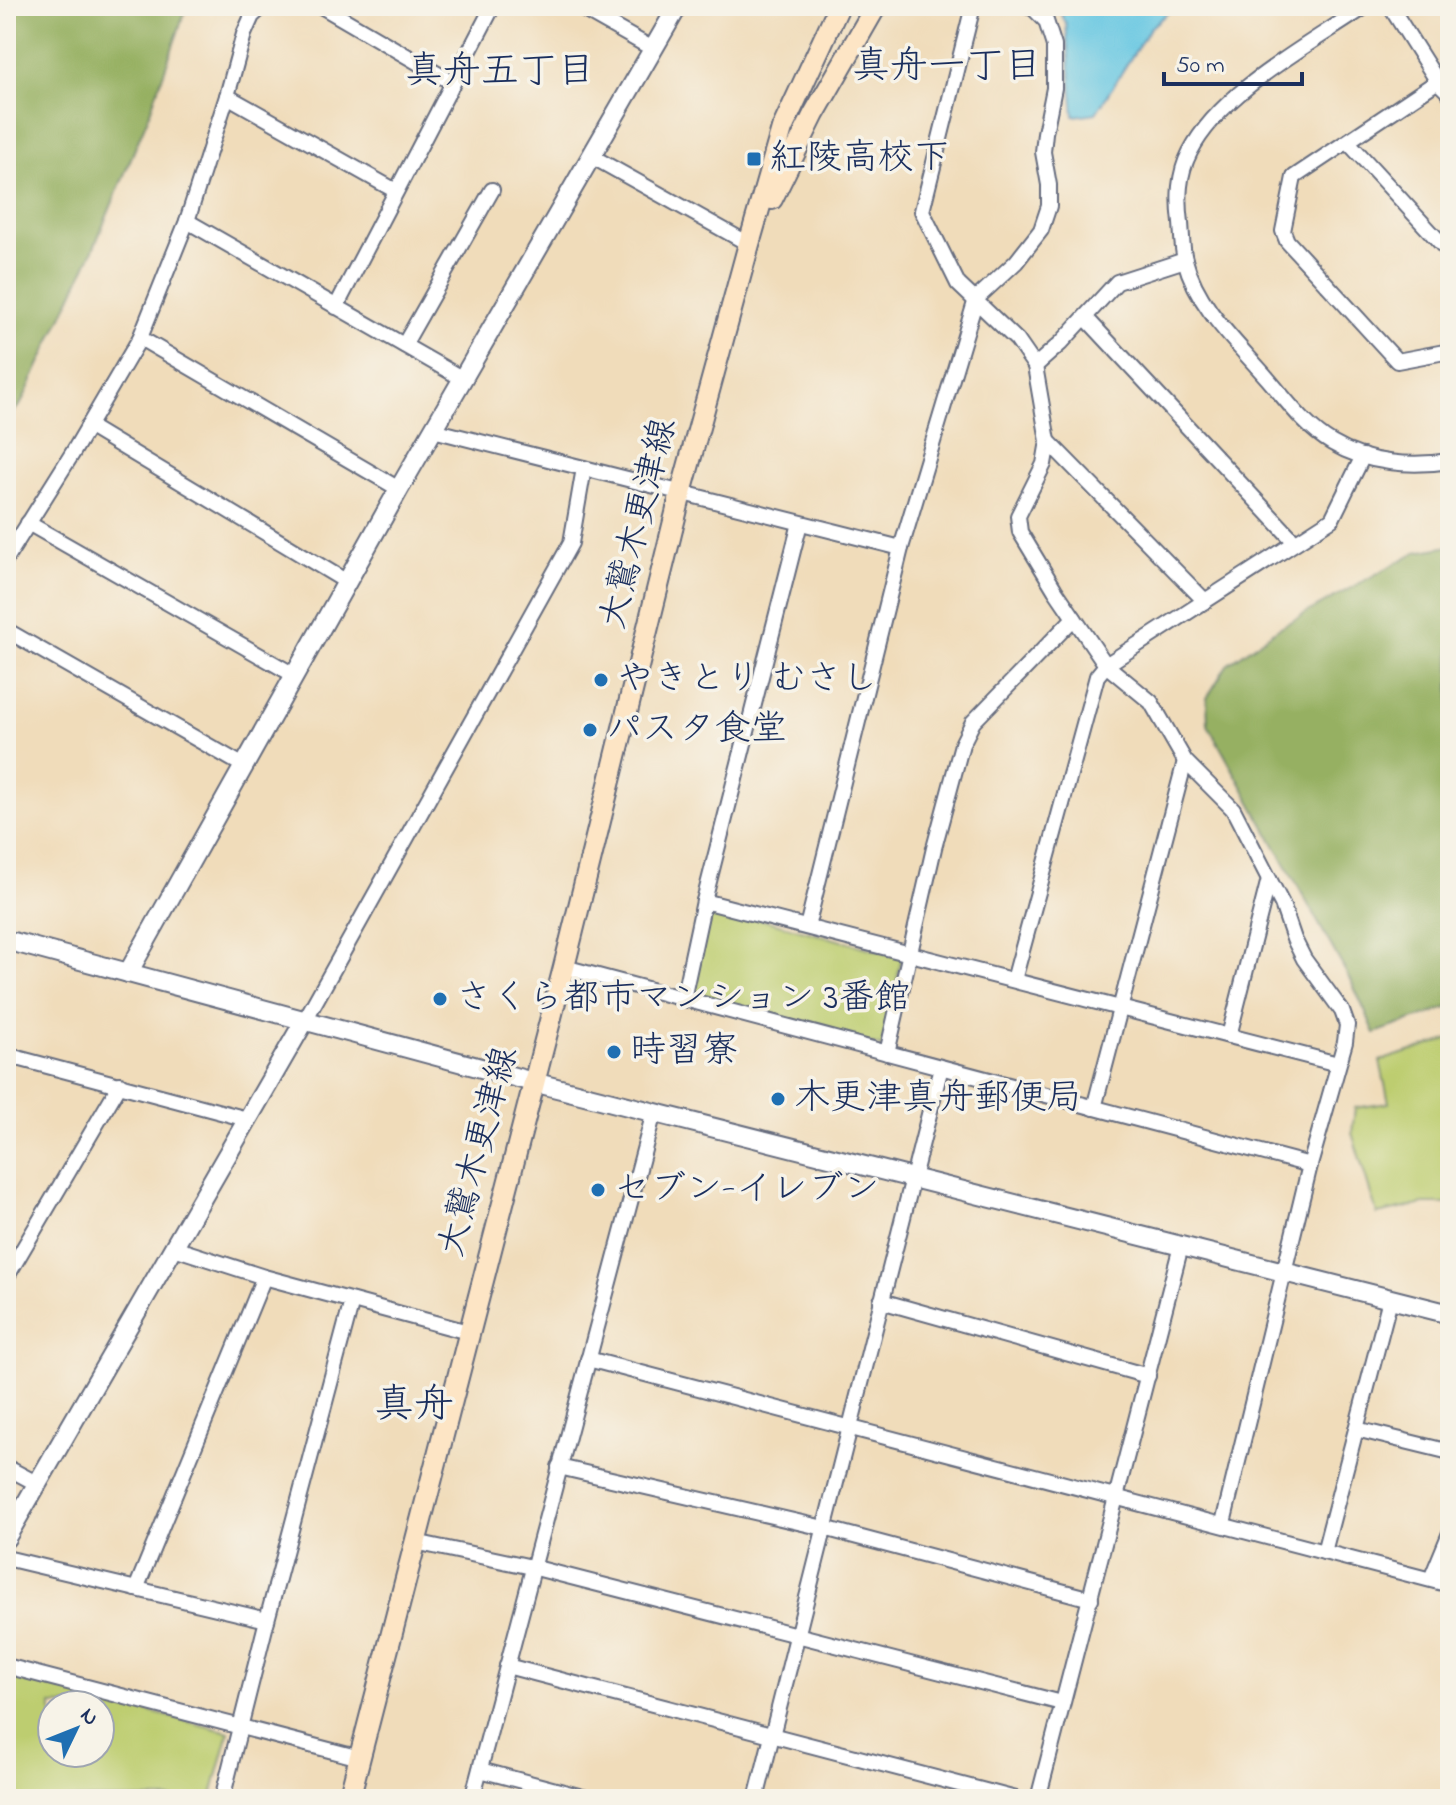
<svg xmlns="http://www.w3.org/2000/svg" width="1456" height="1805" viewBox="0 0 1456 1805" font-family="'Indie Flower','Klee One',sans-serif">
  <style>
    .green { fill: #bdcd70; stroke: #6c7e67; stroke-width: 2; fill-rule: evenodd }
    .forest { fill: #96b062; stroke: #587060; stroke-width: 2 }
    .water { fill: #63c6e2; stroke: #3f7aa0; stroke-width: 2 }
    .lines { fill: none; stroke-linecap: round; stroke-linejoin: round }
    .minor-casing { stroke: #666c7e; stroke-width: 18 }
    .tertiary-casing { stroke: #666c7e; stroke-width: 22 }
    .secondary-casing { stroke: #666c7e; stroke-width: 24 }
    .minor { stroke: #fff; stroke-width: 14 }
    .tertiary { stroke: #fff; stroke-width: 18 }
    .secondary { stroke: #fde5c5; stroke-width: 20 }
    .poi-dot { fill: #1f6fb2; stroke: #f7f3e8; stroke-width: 3 }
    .labels { text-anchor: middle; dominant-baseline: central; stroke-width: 7; stroke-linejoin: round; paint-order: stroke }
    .poi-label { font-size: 36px; fill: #1b2f5e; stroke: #f7f3e8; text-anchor: start }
    .street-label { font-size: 36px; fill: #1b2f5e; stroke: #f7f3e8 }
    .neighbourhood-label { font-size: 38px; fill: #1b2f5e; stroke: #f7f3e8 }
    .quarter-label { font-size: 40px; fill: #1b2f5e; stroke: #f7f3e8 }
  </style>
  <rect width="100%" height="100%" fill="#f7f3e8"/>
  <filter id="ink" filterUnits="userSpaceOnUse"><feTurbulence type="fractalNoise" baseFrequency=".0125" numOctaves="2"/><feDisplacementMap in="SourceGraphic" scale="16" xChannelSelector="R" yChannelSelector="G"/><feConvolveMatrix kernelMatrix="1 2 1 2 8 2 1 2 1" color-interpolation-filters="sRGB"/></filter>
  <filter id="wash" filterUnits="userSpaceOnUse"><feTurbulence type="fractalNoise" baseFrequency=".006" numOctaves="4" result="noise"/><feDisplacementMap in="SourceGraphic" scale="32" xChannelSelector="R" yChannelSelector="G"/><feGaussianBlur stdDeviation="1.8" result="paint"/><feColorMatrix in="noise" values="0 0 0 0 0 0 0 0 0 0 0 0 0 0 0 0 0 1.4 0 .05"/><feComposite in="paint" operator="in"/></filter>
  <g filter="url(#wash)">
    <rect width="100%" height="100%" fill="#f0dcba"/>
    <g class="green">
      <polygon points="707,905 902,957 882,1047 687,995"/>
      <polygon points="1450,1039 1450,1204 1424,1204 1377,1214 1352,1133 1355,1108 1389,1103 1380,1061"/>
      <path d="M6,1675l223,57 -18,67h-205zM52,1705h48v48h-48z"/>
    </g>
    <g class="forest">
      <polygon points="6,6 187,6 149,115 90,257 21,404 6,420"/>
      <polygon points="1450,546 1450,1007 1375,1033 1353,985 1208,725 1207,698 1227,665 1277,629 1416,552"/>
    </g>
    <polygon class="water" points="1058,6 1176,6 1150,28 1096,113 1074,116 1066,24"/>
  </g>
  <g filter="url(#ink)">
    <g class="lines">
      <defs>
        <g id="minor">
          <polyline points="321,6 453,83"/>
          <polyline points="577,6 653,49"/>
          <polyline points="973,6 922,211 958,284 1017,340 1035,366 1048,441 1044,464 1018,516 1020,532 1055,590 1106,665 1151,702 1185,761 1233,809 1282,904 1294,939 1304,959 1342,1011 1347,1025 1345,1042 1310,1165 1223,1523"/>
          <path d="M1366,6c-57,39 -145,85 -176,146 -12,23 -12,47 -9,71 1,12 1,25 4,37 12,47 52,83 83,119 19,22 38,49 64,64 35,21 79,24 118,18"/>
          <polyline points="1390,6 1438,82 1450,94"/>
          <polyline points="1450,73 1294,177 1283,231 1287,241 1397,361 1450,351"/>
          <polyline points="227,96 396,191"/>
          <polyline points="1348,142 1450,253"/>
          <polyline points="591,156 749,244"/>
          <polyline points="187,221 463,379"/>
          <polyline points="336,307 493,6"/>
          <polyline points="1085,317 1295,542"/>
          <polyline points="140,338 399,489"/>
          <polyline points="404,345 492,190"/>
          <polyline points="1035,366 1061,343 1117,282 1185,260"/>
          <polyline points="88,426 347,582"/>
          <polyline points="433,430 901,548"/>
          <polyline points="1048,441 1205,601"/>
          <polyline points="28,523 294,675"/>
          <polyline points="6,559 72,454 140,338 187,221 227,96 244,34 252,16 263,6"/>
          <polyline points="6,630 244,766"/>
          <polyline points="704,901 1338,1064"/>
          <polyline points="807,927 901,548 976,299 1016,262 1041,230 1049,206 1049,185 1043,152 1045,133 1054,88 1054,46 1046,21 1033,8 1026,6"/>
          <polyline points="564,967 1310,1165"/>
          <polyline points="1014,980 1097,676 1106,665 1332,519 1363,456"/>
          <polyline points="683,999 704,901 800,523"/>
          <polyline points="305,1020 571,543 584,468"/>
          <polyline points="1229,1036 1269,879"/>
          <polyline points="887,1053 934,848 962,744 973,722 1074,618"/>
          <polyline points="6,1055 247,1119"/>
          <polyline points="1094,1108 1185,761"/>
          <polyline points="174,1248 264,1277 468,1332"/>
          <polyline points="6,1278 120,1084"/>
          <polyline points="881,1301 1148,1376"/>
          <polyline points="588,1359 1450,1585"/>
          <polyline points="1356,1429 1450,1452"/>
          <polyline points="6,1467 36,1483"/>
          <polyline points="559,1467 824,1528 1091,1599"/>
          <polyline points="415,1542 532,1567 1062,1703"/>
          <polyline points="1324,1552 1390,1299"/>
          <polyline points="6,1558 267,1620"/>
          <polyline points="1431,1579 1450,1533"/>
          <polyline points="136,1589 264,1277"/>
          <polyline points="6,1666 360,1758"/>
          <polyline points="507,1666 1016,1799"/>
          <polyline points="480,1770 590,1799"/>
          <polyline points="222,1799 267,1620 352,1301"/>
          <polyline points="472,1799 654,1112"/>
          <polyline points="756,1799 941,1067"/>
          <polyline points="1038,1799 1181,1246"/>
        </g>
        <g id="tertiary">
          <polyline points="6,940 533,1082 1450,1314"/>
          <polyline points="128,973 399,489 678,6"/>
          <polyline points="6,1538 305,1020"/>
        </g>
        <g id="secondary">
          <polyline points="772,199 814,114 876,6"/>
          <polyline points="349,1799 564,967 681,493 749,244 782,129 839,6"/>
        </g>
      </defs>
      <use href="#minor" class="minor-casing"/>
      <use href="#tertiary" class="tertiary-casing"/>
      <use href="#secondary" class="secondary-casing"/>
      <use href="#minor" class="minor"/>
      <use href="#tertiary" class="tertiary"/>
      <use href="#secondary" class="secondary"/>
    </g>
  </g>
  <g class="poi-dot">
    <rect x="746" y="151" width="16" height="16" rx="4"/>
    <circle cx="601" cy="680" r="8"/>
    <circle cx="590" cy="730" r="8"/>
    <circle cx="440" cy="999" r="8"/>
    <circle cx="614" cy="1052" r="8"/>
    <circle cx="778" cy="1099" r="8"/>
    <circle cx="598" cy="1190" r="8"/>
  </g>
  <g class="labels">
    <g class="poi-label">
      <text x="770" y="159">紅陵高校下</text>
      <text x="617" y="680">やきとり むさし</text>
      <text x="606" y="730">パスタ食堂</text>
      <text x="456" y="999">さくら都市マンション 3番館</text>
      <text x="630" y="1052">時習寮</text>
      <text x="794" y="1099">木更津真舟郵便局</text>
      <text x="614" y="1190">セブン-イレブン</text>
    </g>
    <g class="street-label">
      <text transform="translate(640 524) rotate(-76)">大鷲木更津線</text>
      <text transform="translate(480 1152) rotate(-75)">大鷲木更津線</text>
    </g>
    <g class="neighbourhood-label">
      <text x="947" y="68">真舟一丁目</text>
      <text x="500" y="73">真舟五丁目</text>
    </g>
    <g class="quarter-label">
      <text x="414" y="1406">真舟</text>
    </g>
  </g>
  <rect width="1456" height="1805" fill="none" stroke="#f7f3e8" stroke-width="32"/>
  <g transform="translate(76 1729) rotate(47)"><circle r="38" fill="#f7f3e8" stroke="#9fa5b1" stroke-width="2"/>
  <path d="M0-6L14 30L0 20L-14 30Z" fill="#1f6fb2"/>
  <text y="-12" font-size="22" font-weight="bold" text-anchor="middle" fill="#1b2f5e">N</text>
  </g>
  <path d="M1164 72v12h138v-12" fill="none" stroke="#1b2f5e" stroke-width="4"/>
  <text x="1176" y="72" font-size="24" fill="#1b2f5e" stroke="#f7f3e8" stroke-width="6" paint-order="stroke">50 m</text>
</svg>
